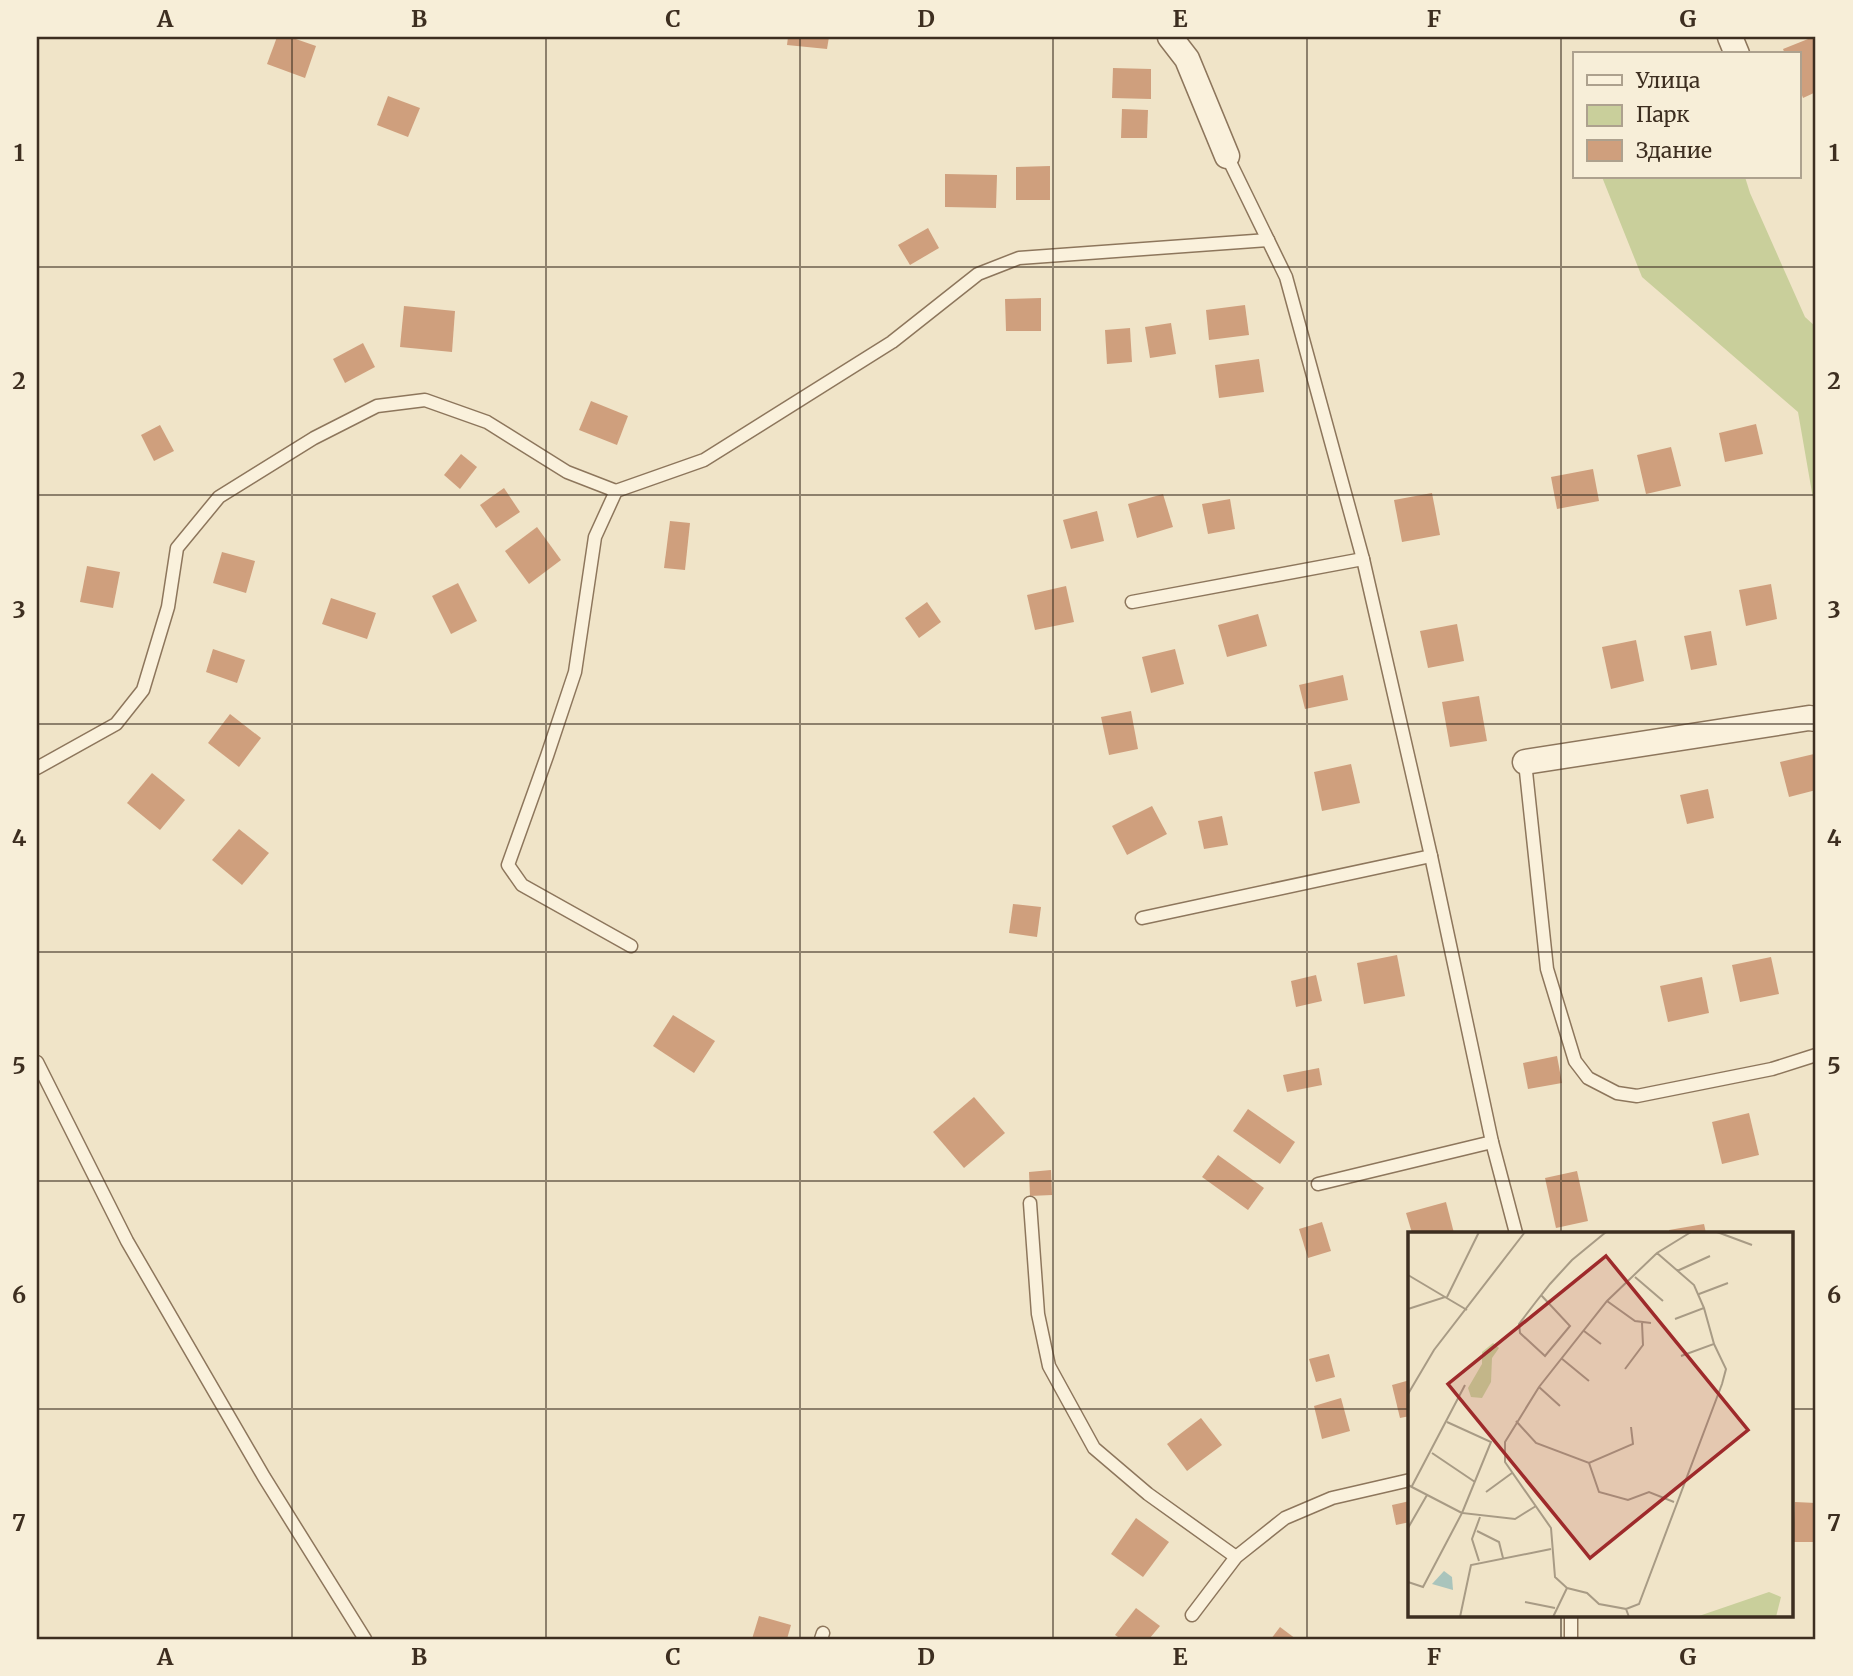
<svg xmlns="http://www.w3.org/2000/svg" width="1853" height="1676" viewBox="0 0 1853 1676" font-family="Merriweather,serif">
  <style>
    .green { fill: #c9cf9b }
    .building { fill: #cf9f7d }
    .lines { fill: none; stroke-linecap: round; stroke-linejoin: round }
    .lane-casing { stroke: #8d765c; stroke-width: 15 }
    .street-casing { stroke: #8d765c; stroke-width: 27 }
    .lane { stroke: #faf1dc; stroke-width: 12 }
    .street { stroke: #faf1dc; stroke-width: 24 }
    .grid { fill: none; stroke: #3d2e20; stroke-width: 2; stroke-opacity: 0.55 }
    .inset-road { fill: none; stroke: #a89b85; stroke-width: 2 }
    .view { fill: #9e2a2b; fill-opacity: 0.15; stroke: #9e2a2b; stroke-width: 3.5 }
    .inset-edge { fill: none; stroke: #3d2e20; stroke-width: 3.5 }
    .neatline { fill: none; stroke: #3d2e20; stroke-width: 2.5 }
    .grid-label { font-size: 23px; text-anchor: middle; font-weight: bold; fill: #3d2e20 }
  </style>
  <rect width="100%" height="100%" fill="#f0e4c8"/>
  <polygon class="green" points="1602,177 1745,177 1750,193 1805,317 1816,327 1816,510 1815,510 1798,412 1642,277"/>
  <g class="building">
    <polygon points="277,37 290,37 316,46 305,78 267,64"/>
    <polygon points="788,37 829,37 827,49 787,45"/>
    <polygon points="1813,37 1816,37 1816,92 1803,98 1799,87 1799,54 1785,54 1783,49"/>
    <polygon points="1113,68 1151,69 1151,99 1112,98"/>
    <polygon points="388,96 420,108 408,137 377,125"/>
    <polygon points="1122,109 1148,110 1147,138 1121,138"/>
    <polygon points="1050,166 1050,200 1016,200 1016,167"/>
    <polygon points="945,174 997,175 996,208 945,207"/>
    <polygon points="928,228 939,248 910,265 898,245"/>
    <polygon points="1041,298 1041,331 1006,331 1005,299"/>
    <polygon points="1245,305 1249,335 1209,340 1206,310"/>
    <polygon points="404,306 455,311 452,352 400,347"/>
    <polygon points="1171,323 1176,354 1150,358 1145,327"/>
    <polygon points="1130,328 1132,362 1107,364 1105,330"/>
    <polygon points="363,343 375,367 345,383 333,359"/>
    <polygon points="1259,359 1264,392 1219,398 1215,365"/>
    <polygon points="591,401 628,416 617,445 579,430"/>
    <polygon points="1756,424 1763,454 1725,462 1719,433"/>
    <polygon points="160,425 174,451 154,461 141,435"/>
    <polygon points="1671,447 1681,486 1646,494 1637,455"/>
    <polygon points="461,454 477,467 460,489 444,475"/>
    <polygon points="1593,469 1599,501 1557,509 1551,477"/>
    <polygon points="504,488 520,512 496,528 480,505"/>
    <polygon points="1432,493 1440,535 1402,542 1394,500"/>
    <polygon points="1163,494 1173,527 1137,538 1128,504"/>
    <polygon points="1230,499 1235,529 1208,534 1202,504"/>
    <polygon points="1097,511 1104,541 1071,549 1063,520"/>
    <polygon points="670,521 690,523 685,570 664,568"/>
    <polygon points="537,527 561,560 529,584 505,551"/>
    <polygon points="222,552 255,561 246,593 213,583"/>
    <polygon points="87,566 120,572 113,608 80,602"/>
    <polygon points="458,583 477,621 451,634 432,596"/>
    <polygon points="1771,584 1777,619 1746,626 1739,590"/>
    <polygon points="1066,586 1074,622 1035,630 1027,595"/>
    <polygon points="331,598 376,613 367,639 322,624"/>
    <polygon points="927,602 941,622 919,638 905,618"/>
    <polygon points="1258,614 1267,646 1227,657 1218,625"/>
    <polygon points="1457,624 1464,661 1428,668 1420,631"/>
    <polygon points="1711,631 1717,665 1691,670 1684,636"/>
    <polygon points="1636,640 1644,681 1611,689 1602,647"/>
    <polygon points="213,649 245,660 237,683 206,672"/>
    <polygon points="1175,649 1184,684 1151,693 1142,657"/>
    <polygon points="1343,675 1348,700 1305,709 1299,685"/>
    <polygon points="1479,696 1487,741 1450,747 1442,702"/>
    <polygon points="1131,711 1138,749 1109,755 1101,717"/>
    <polygon points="230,714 261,738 239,767 208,743"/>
    <polygon points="1814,754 1816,765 1816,790 1789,797 1780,762"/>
    <polygon points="1351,764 1360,803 1322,811 1314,772"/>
    <polygon points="152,773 185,800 160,830 127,803"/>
    <polygon points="1708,789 1714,818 1687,824 1680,795"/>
    <polygon points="1152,806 1167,834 1127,855 1112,826"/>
    <polygon points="1222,816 1228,845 1204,849 1198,821"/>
    <polygon points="239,829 269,853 242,885 212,860"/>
    <polygon points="1013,904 1041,907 1037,937 1009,933"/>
    <polygon points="1397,955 1405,996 1364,1004 1357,963"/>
    <polygon points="1771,957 1779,994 1740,1002 1732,965"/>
    <polygon points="1316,975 1322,1001 1296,1007 1291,981"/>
    <polygon points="1702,977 1709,1013 1668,1022 1660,986"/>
    <polygon points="673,1015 715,1041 694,1073 653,1046"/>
    <polygon points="1557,1056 1562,1083 1528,1089 1523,1063"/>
    <polygon points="1319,1068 1322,1085 1287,1092 1283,1075"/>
    <polygon points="974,1097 1005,1133 964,1168 933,1132"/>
    <polygon points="1248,1109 1295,1142 1280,1164 1233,1131"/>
    <polygon points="1749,1113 1759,1155 1722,1164 1712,1122"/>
    <polygon points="1218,1155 1264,1188 1248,1210 1202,1177"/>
    <polygon points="1051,1170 1052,1195 1030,1196 1029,1172"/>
    <polygon points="1577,1171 1588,1221 1556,1228 1545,1178"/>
    <polygon points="1446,1202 1454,1233 1412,1233 1406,1213"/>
    <polygon points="1322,1222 1331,1251 1308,1258 1299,1229"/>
    <polygon points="1704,1224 1706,1233 1669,1233 1669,1230"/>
    <polygon points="1329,1354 1335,1377 1316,1382 1309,1359"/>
    <polygon points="1410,1380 1410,1416 1400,1418 1392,1385"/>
    <polygon points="1341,1398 1350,1431 1322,1439 1314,1406"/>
    <polygon points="1201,1418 1222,1445 1187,1471 1167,1444"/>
    <polygon points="1410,1501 1410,1522 1396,1525 1392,1505"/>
    <polygon points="1795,1502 1816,1503 1816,1542 1793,1542"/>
    <polygon points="1136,1518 1169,1542 1143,1577 1111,1554"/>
    <polygon points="1136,1608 1160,1626 1149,1639 1121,1639 1115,1635"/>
    <polygon points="759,1616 791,1625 787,1639 752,1639"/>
    <polygon points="1280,1627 1296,1639 1271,1639"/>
  </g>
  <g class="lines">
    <defs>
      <g id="lane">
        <polyline points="1227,156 1286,277 1363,559 1431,856 1492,1142 1516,1233"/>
        <polyline points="1132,602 1363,559"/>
        <polyline points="1525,762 1547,969 1575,1061 1588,1078 1617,1093 1637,1096 1772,1069 1816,1055"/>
        <polyline points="37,768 116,724 143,690 168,607 177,548 219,497 314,438 377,406 425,400 487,422 567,472 616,491"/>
        <polyline points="1142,918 1431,856"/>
        <polyline points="631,946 522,885 508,865 547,756 575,672 595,537 616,491 704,460 892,342 978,274 1019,258 1268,240"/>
        <polyline points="37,1062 127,1241 264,1477 365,1639"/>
        <polyline points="1318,1184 1492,1142"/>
        <polyline points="1030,1203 1038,1314 1049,1366 1094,1448 1148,1494 1236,1557"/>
        <polyline points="1192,1615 1236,1557 1285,1518 1332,1498 1410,1480"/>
        <polyline points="1571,1615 1571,1639"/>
        <polyline points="821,1639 823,1633"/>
      </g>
      <g id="street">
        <polyline points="1170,37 1187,59 1227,156"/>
        <polyline points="1730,37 1737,54"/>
        <polyline points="1525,762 1809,718 1816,719"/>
      </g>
    </defs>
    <use href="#lane" class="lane-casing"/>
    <use href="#street" class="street-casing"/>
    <use href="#lane" class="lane"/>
    <use href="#street" class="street"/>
  </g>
  <path class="grid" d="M292,37v1602M546,37v1602M800,37v1602M1053,37v1602M1307,37v1602M1561,37v1196M37,267h1779M37,495h1779M37,724h1779M37,952h1779M37,1181h1779M37,1409h1373M1792,1409h24M1561,1615v24"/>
  <g transform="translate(1408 1232)">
    <rect width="385" height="385" fill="#f0e4c8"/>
    <path d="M85,111l6,5 -7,10 -1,24 -9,16 -11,-1 -3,-9 14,-24v-12zM361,360l12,5 -5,20h-80z" fill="#c9cf9b"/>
    <path d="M36,339l8,6 1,13 -21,-6z" fill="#a9c4bc"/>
    <path class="inset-road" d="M309,0l35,13M249,21l37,32 10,23 -29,11M269,39l33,-15M0,43l37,22M227,45l28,24M291,62l29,-11M133,63l29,31 -25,30 -25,-23 -1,-9 16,-21 15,-19 22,-24 34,-28M39,65l32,-65M199,69l28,20 16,2M0,77l37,-12 22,13M176,99l17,13M273,124l33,-12 -10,-36M153,126l28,23M217,137l18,-24 -1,-22M131,155l21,19M0,162l26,-44 91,-118M108,189l20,22 53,20 44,-19 -2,-17M39,190l44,20 -29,71 53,6 21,-13M24,221l43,29M181,231l10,29 29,8 21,-8 25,10M0,253l54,28 -39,74 -15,-5M4,254l53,-101M78,260l26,-19M0,296l19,-33M69,299l22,11 4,16M71,329l-7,-22 8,-22M159,356l20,5 12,11 27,5 3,8M117,370l30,6M218,377l13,-5 83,-220 4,-15 -12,-25M52,385l11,-52 80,-16M145,385l14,-29 -12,-11 -4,-49 -46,-66v-20l34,-55 68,-86 50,-48 34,-21"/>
    <path class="view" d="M198,24l142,174 -158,128 -142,-174z"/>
    <rect width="385" height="385" class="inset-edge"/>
  </g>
  <rect width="1853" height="1676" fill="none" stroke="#f7eed8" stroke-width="77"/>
  <rect x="1573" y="52" width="228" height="126" fill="#f7eed8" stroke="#ada18e" stroke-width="2"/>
  <rect x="1587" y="75" width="35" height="10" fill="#faf1dc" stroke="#ada18e" stroke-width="2"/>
  <text x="1636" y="88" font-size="21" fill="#3d2e20">Улица</text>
  <rect x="1587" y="105" width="35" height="21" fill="#c9cf9b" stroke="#ada18e" stroke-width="2"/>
  <text x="1636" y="122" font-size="21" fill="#3d2e20">Парк</text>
  <rect x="1587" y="140" width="35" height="21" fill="#cf9f7d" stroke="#ada18e" stroke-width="2"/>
  <text x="1636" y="158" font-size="21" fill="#3d2e20">Здание</text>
  <rect x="38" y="38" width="1776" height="1600" class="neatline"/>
  <g class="grid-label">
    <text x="165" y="27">A</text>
    <text x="419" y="27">B</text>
    <text x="673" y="27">C</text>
    <text x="926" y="27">D</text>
    <text x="1180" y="27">E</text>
    <text x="1434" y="27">F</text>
    <text x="1688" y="27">G</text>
    <text x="19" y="161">1</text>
    <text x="1834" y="161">1</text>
    <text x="19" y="389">2</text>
    <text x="1834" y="389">2</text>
    <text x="19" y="618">3</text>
    <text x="1834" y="618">3</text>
    <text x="19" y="846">4</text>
    <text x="1834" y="846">4</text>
    <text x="19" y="1074">5</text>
    <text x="1834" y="1074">5</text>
    <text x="19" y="1303">6</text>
    <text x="1834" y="1303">6</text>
    <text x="19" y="1531">7</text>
    <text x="1834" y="1531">7</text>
    <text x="165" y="1665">A</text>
    <text x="419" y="1665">B</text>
    <text x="673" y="1665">C</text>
    <text x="926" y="1665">D</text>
    <text x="1180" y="1665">E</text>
    <text x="1434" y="1665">F</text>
    <text x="1688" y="1665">G</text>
  </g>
</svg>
